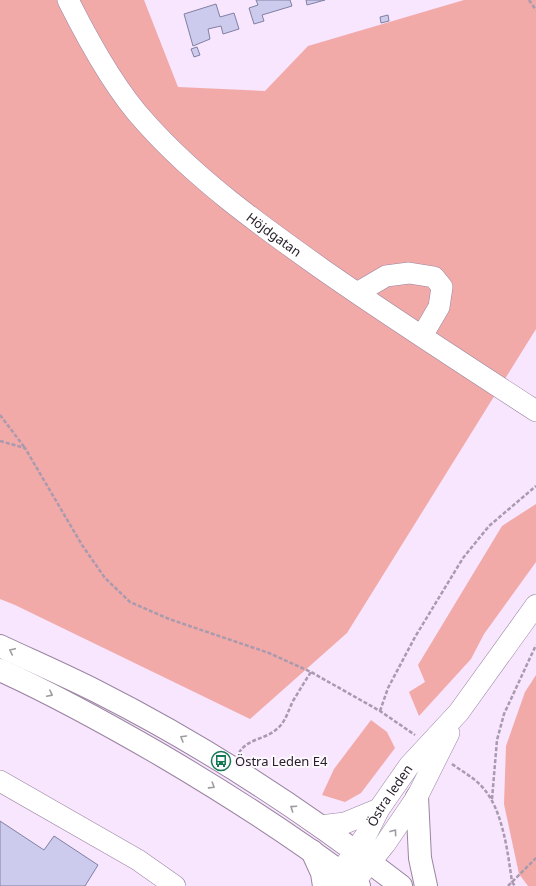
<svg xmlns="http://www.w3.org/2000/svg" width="536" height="886" viewBox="0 0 536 886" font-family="'Noto Sans',sans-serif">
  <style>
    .green { fill: #f1aaa8 }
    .building { fill: #cccbee; stroke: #8180a1 }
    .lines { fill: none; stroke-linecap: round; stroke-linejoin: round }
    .minor-casing { stroke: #9a85a1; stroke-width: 22 }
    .highway-casing { stroke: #9a85a1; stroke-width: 24 }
    .path { stroke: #a99aae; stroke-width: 2.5; stroke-dasharray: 4 2; stroke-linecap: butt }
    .minor { stroke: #fff; stroke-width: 21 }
    .highway { stroke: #fff; stroke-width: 22 }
    .oneway { stroke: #9f9ba0 }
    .labels { text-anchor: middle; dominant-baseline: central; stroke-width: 4; stroke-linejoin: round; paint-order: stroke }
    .street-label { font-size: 13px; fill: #29202c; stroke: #fdf8fe }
    .poi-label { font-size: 13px; fill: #29202c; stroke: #fdf8fe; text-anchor: start }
  </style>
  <rect width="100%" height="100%" fill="#f8e5fe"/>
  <g class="green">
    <polygon points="0,0 144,0 178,87 265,91 308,46 464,0 536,0 536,329 347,633 250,719 15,605 0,599"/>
    <polygon points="536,504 536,562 484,634 471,659 419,716 409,692 425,682 418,665 502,526"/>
    <polygon points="536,675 536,886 528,886 519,874 504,804 506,746 525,692"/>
    <polygon points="371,720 387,732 395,748 361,793 345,802 322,795 334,769"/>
  </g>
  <g class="building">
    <polygon points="256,0 290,0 292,6 262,15 264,21 254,24 249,8 258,5"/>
    <polygon points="306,0 325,0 307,5"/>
    <polygon points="216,4 220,17 234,13 239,29 223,34 221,26 208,29 210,39 193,46 184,14"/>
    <polygon points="388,15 389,21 381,23 380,17"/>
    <polygon points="197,47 200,55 194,57 191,49"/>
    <polygon points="0,821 44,850 54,836 98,865 85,886 0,886"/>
  </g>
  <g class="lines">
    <defs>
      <g id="minor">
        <path id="s1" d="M68,0c20,40 47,90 78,123 51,57 114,102 176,146 70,49 142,95 214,142"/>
        <polyline points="357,293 386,276 409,273 434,277 442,287 439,307 422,336"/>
        <polyline points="0,781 138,860 175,886"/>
        <polyline points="320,826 345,823 379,809"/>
        <path id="s2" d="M331,886l35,-51 13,-26 30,-43 50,-54 77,-107"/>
        <polyline points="351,886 385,844 417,797 449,733"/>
      </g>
      <g id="highway">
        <path d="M0,646c32,15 64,29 96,45 107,54 210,121 305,195"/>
        <path d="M0,670c55,25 109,55 161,85 68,40 135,83 198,131"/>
        <polyline points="417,797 420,858 426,886"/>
        <polyline points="312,851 322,873 324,886"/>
      </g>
    </defs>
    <use href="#minor" class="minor-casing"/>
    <use href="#highway" class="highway-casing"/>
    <g class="path">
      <polyline points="529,0 536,10"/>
      <polyline points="0,415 25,448"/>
      <polyline points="0,441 25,448 82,545 105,578 130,602 169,619 269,653 311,672 380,711 415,735"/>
      <polyline points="380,711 388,688 415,637 463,558 489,526 536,486"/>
      <path d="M239,753c8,-15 27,-13 39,-25 8,-7 10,-17 15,-27 6,-10 12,-20 18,-29"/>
      <path d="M452,764c11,8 23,14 32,25 19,22 24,65 28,93"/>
      <polyline points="492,799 497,740 504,714 536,645"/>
      <polyline points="512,882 515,886"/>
      <polyline points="508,886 536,858"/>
    </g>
    <use href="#minor" class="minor"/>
    <use href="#highway" class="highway"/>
  </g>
  <defs><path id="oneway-chevron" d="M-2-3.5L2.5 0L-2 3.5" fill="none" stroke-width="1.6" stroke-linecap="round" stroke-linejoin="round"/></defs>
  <g class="oneway">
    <use href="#oneway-chevron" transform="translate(12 651) rotate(-155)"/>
    <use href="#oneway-chevron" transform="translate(50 694) rotate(27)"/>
    <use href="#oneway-chevron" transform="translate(183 738) rotate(-150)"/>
    <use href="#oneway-chevron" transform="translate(212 786) rotate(32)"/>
    <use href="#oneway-chevron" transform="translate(293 808) rotate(-146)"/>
    <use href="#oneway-chevron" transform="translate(394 832) rotate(-54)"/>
  </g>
  <defs>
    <symbol id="bus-ring" viewBox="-11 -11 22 22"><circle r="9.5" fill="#fdf8fe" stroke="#137a53" stroke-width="1.5"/><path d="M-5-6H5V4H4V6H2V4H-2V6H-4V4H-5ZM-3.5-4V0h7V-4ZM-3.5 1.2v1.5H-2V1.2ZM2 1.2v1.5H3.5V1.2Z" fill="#137a53"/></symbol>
  </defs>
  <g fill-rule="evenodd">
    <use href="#bus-ring" x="210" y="750" width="22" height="22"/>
  </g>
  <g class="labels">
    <g class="street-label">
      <text stroke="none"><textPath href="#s1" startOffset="316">Höjdgatan</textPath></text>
      <text stroke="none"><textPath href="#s2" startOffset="108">Östra leden</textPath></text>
    </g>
    <g class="poi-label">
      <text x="235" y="761">Östra Leden E4</text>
    </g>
  </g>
</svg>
